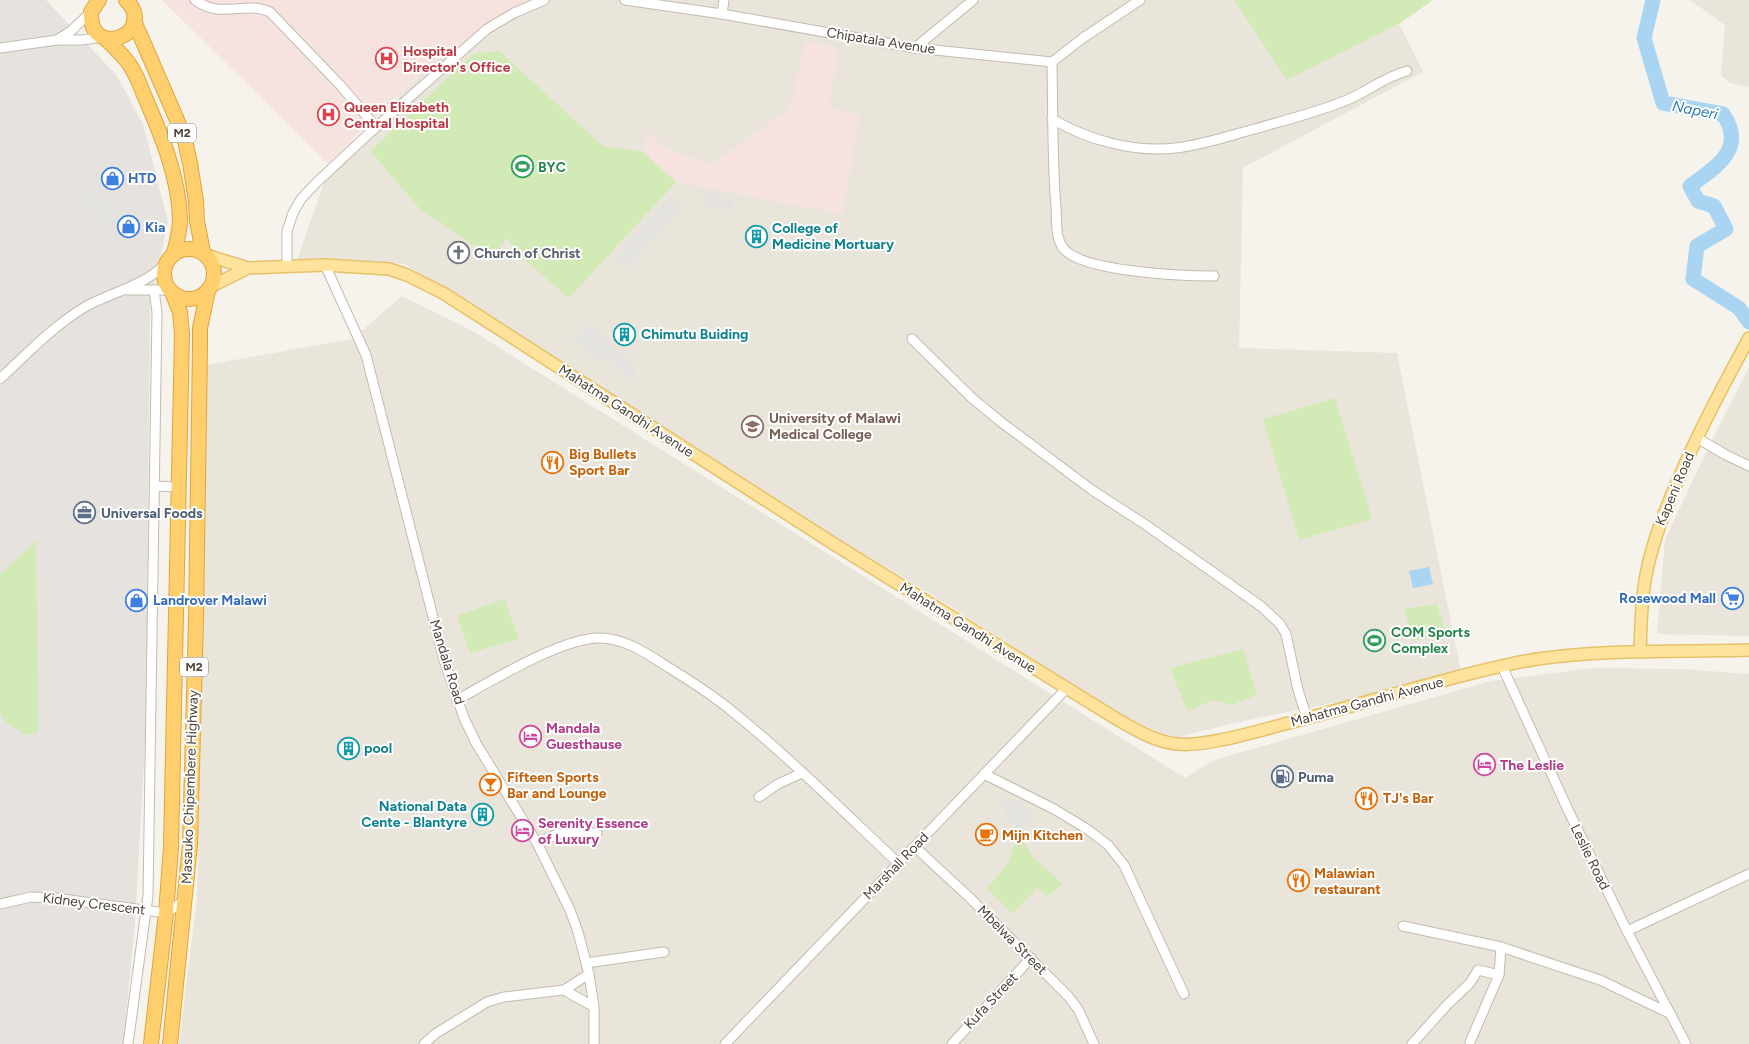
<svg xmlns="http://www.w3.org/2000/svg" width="1749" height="1044" viewBox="0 0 1749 1044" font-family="Figtree,sans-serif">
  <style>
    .residential { fill: #eae5da }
    .industrial { fill: #e6e2dd }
    .medical { fill: #f6e3e0 }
    .green { fill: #d2eab5 }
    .parking { fill: #e5e3e0 }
    .water { fill: #a9d4f2 }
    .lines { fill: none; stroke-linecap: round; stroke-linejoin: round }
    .river { stroke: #a9d4f2; stroke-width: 15 }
    .minor-casing { stroke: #c2bbae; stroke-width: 11 }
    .major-casing { stroke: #e6c16a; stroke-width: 14 }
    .highway-casing { stroke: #e0a43c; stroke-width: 16 }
    .minor { stroke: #fff; stroke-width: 9 }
    .major { stroke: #ffe39c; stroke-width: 11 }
    .highway { stroke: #ffcf6e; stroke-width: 14 }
    .labels { text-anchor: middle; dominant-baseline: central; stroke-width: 4; stroke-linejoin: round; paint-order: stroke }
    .shield { fill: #fff; stroke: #817c74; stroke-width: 1 }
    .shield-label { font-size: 12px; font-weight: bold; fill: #4b4439 }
    .street-label { font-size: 14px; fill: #4b4439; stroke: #fff }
    .health-label { font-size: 14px; font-weight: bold; fill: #be3a42; stroke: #fff; text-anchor: start }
    .leisure-label { font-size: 14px; font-weight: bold; fill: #27864d; stroke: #fff; text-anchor: start }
    .shop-label { font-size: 14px; font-weight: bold; fill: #366cbe; stroke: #fff; text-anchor: start }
    .culture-label { font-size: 14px; font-weight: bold; fill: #0d838f; stroke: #fff; text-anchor: start }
    .worship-label { font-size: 14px; font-weight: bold; fill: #5b616d; stroke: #fff; text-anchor: start }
    .education-label { font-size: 14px; font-weight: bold; fill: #785e54; stroke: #fff; text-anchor: start }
    .food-label { font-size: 14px; font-weight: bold; fill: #c56008; stroke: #fff; text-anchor: start }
    .service-label { font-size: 14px; font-weight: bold; fill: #4e5e75; stroke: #fff; text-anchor: start }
    .hotel-label { font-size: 14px; font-weight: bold; fill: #b23c85; stroke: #fff; text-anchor: start }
    .water-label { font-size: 15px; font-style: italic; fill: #2e7ab2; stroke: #fff }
  </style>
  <rect width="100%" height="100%" fill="#f6f3ec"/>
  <g class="residential">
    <polygon points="531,0 1234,0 1287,79 1399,24 1423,72 1243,168 1239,348 1397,353 1462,677 1239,722 1163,741 926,591 699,456 405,264 297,260 330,166 429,65"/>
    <polygon points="1690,0 1749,0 1749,87 1730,83 1721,75 1725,25"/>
    <polygon points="402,296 471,330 1185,778 1214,760 1491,681 1594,668 1682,669 1749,674 1749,1044 179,1044 197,898 203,627 206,365 352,339"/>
    <polygon points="1749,367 1749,636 1657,634 1665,539 1713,438"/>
  </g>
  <polygon class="industrial" points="0,0 46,0 117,76 143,124 168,222 150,304 146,724 135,924 123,1044 0,1044"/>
  <g class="medical">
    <polygon points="162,0 531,0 429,65 328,164"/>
    <polygon points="806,41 811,43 838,48 829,108 860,116 842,214 676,182 643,152 647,132 672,151 711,165 790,108"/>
  </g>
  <g class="green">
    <polygon points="1234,0 1433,0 1399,24 1287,80"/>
    <polygon points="499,51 603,146 643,152 676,182 569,298 524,259 507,238 491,257 420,209 370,151 473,54"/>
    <polygon points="1335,398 1372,519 1299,540 1263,419"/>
    <polygon points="36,540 38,733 25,735 5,721 0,712 0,575"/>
    <polygon points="504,599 519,639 470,653 457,616"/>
    <polygon points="1437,604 1446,634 1414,641 1404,609"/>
    <polygon points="1243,649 1257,695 1231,705 1214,700 1187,711 1170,668"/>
    <polygon points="1020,837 1033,857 1063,884 1047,896 1037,888 1012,914 987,888 1009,862 1013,848"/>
  </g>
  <g class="parking">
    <polygon points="100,174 118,221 91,232 75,193"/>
    <polygon points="704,192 734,200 731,212 705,205"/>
    <polygon points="670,196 680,209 628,269 615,258"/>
    <polygon points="589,324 638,370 629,380 614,364 602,356 595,360 574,340"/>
    <polygon points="1008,797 1036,812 1022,830 1003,818 1006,811 1000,805"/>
  </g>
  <polygon class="water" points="1429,567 1433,584 1413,588 1409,571"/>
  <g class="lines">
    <path class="river" d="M1653,0l-9,38 19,65 60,11c24,35 -7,53 -33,72l8,15 16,5 12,23 -29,17 -4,33 46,29 10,14"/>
    <defs>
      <g id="minor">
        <path d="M195,0c26,20 51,0 75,12l71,74 35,41"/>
        <polyline points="625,0 722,14 915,48 1052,62 1083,38 1140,0"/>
        <polyline points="722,14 724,0"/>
        <polyline points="57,40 71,31 91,12"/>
        <polyline points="0,48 57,40 82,40 103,37"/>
        <polyline points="915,48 973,0"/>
        <path d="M1052,62c1,49 0,97 4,145 1,13 -1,30 7,41 18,24 121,28 151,28"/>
        <path d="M1052,119c36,21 82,34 124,29 28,-3 55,-13 82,-20 28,-8 56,-15 84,-26 23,-8 41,-25 65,-31"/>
        <polyline points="325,265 366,355 444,660 464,718 476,743 537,843 570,910 578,932 589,974 594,1007 594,1044"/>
        <polyline points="287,267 287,231 293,213 301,199 316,183 376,127 487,29 514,13 544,0"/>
        <polyline points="128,290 170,290"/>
        <polyline points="912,339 972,398 1001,422 1092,490 1146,525 1262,607 1280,624 1286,634 1298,690 1307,718"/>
        <path d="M0,379c27,-25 53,-53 85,-72 26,-15 58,-20 80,-43"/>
        <polyline points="1697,438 1726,455 1749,466"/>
        <polyline points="155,486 178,487"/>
        <polyline points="1502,666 1569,812 1627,931 1686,1044"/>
        <path d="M457,700c34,-19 105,-62 142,-62 27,0 50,17 72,31 21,13 43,27 62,43 58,47 111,100 165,151"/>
        <polyline points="984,774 1054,809 1087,829 1108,845 1124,865 1184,994"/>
        <polyline points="759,797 778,784 802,773"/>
        <polyline points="537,843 558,834 597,833"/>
        <polyline points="915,847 970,898 1068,996 1078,1009 1094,1044"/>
        <polyline points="0,904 31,897 55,898 166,913 185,900"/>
        <polyline points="1403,926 1501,947 1600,980 1671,1014"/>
        <polyline points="1627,931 1749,874"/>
        <polyline points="586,963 664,952"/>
        <polyline points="564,990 594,1007"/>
        <polyline points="1470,1042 1499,975 1501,947"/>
        <polyline points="128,1044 148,896 157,312 154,290"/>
        <polyline points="424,1044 435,1034 487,1002 504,997 564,990 589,974"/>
        <polyline points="725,1044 1066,689"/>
        <polyline points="952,1044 1031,958"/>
        <polyline points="1412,1044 1447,1005 1470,983 1478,970 1499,975"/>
      </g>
      <g id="major">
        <path d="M206,255l42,13 77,-3 64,4 18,6 36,18 391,251 281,174c19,11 40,24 62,26 28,3 77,-12 104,-19 48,-12 95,-26 142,-39 38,-10 76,-21 114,-27 70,-10 142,-7 212,-9"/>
        <polyline points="210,287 248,268"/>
        <path d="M1640,652c1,-26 1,-52 6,-77 6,-31 17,-61 30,-90 21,-51 47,-99 73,-147"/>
      </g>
      <g id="highway">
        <path d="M99,0l-8,12c-2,50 68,21 35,-12"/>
        <polyline points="134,21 184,136 190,163 196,201 197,221 203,252"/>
        <path d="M106,39c8,8 17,16 23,25 7,9 11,21 15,31 17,39 35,82 36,124 0,12 -3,23 -6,34"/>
        <circle cx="189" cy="274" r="25"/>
        <polyline points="151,1044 166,913 171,847 182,334 180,312 172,292"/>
        <polyline points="170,1044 190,845 196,618 200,347 200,328 208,290"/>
      </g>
    </defs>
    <use href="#minor" class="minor-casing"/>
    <use href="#major" class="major-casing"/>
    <use href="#highway" class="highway-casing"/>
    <use href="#minor" class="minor"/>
    <use href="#major" class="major"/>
    <use href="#highway" class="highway"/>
  </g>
  <defs>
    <symbol id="hospital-ring" viewBox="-11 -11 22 22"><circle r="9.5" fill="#fff" stroke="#e0444e" stroke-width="1.5"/><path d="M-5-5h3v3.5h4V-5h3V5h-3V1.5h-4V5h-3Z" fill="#e0444e"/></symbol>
    <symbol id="stadium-ring" viewBox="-11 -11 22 22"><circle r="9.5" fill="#fff" stroke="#2e9e5b" stroke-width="1.5"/><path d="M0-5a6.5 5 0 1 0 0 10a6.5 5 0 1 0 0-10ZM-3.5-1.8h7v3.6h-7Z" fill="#2e9e5b"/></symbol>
    <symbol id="shop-ring" viewBox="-11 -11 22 22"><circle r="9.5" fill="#fff" stroke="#3f7fe0" stroke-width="1.5"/><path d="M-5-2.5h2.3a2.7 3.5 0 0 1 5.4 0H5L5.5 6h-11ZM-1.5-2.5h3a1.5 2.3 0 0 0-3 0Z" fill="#3f7fe0"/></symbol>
    <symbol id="building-ring" viewBox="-11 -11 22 22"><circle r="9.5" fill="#fff" stroke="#0f9aa8" stroke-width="1.5"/><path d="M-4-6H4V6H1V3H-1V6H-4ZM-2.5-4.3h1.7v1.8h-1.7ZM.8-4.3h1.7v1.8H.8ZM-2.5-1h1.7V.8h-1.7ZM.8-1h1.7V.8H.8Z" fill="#0f9aa8"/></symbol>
    <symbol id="church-ring" viewBox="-11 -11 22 22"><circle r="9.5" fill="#fff" stroke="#6b7280" stroke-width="1.5"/><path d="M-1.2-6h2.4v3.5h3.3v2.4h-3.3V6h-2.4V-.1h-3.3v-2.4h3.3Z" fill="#6b7280"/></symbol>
    <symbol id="university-ring" viewBox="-11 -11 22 22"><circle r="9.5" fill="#fff" stroke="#8d6e63" stroke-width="1.5"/><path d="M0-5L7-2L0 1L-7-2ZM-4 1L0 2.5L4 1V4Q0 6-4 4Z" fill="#8d6e63"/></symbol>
    <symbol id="restaurant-ring" viewBox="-11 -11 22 22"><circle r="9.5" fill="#fff" stroke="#e8710a" stroke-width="1.5"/><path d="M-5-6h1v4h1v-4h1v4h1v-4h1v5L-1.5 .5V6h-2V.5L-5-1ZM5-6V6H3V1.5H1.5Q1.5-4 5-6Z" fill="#e8710a"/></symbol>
    <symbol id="office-ring" viewBox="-11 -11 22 22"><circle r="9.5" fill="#fff" stroke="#5c6f8a" stroke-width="1.5"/><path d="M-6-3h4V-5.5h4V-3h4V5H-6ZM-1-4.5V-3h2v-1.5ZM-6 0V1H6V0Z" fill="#5c6f8a"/></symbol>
    <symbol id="supermarket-ring" viewBox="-11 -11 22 22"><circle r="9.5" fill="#fff" stroke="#3f7fe0" stroke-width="1.5"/><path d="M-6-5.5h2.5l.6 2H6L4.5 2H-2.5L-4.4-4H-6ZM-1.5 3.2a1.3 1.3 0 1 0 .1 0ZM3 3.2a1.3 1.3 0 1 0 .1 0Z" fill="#3f7fe0"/></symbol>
    <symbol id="hotel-ring" viewBox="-11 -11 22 22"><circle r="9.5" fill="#fff" stroke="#d1479c" stroke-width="1.5"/><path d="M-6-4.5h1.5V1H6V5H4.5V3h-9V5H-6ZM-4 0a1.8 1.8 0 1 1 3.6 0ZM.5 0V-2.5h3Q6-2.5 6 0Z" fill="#d1479c"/></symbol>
    <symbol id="fuel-ring" viewBox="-11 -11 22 22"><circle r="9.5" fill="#fff" stroke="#5c6f8a" stroke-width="1.5"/><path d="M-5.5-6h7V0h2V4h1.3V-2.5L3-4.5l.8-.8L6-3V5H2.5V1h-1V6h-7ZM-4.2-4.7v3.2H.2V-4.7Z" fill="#5c6f8a"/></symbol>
    <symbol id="bar-ring" viewBox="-11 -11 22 22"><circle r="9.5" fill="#fff" stroke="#e8710a" stroke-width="1.5"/><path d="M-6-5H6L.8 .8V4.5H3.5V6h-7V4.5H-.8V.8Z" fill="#e8710a"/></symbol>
    <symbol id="cafe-ring" viewBox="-11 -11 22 22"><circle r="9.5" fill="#fff" stroke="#e8710a" stroke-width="1.5"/><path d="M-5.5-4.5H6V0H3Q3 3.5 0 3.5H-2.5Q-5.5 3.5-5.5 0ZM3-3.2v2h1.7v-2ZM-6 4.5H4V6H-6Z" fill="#e8710a"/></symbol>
  </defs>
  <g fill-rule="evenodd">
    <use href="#hospital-ring" x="374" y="46" width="25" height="25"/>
    <use href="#hospital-ring" x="316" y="102" width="25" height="25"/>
    <use href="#stadium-ring" x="510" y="154" width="25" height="25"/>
    <use href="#shop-ring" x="100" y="166" width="25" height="25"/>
    <use href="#shop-ring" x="116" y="214" width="25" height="25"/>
    <use href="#building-ring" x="744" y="224" width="25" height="25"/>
    <use href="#church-ring" x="446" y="240" width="25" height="25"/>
    <use href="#building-ring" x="612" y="322" width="25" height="25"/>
    <use href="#university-ring" x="740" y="414" width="25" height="25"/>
    <use href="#restaurant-ring" x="540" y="450" width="25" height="25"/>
    <use href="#office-ring" x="72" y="500" width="25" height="25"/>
    <use href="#supermarket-ring" x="1720" y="586" width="25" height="25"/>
    <use href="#shop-ring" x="124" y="588" width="25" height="25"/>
    <use href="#stadium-ring" x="1362" y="628" width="25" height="25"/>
    <use href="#hotel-ring" x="518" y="724" width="25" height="25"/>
    <use href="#building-ring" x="336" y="736" width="25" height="25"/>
    <use href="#hotel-ring" x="1472" y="752" width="25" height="25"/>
    <use href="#fuel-ring" x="1270" y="764" width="25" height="25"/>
    <use href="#bar-ring" x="478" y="772" width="25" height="25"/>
    <use href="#restaurant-ring" x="1354" y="786" width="25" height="25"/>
    <use href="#building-ring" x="470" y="802" width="25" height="25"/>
    <use href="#hotel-ring" x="510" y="818" width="25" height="25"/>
    <use href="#cafe-ring" x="974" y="822" width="25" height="25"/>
    <use href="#restaurant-ring" x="1286" y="868" width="25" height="25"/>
  </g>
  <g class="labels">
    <g class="shield">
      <rect x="168" y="123.5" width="28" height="19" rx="4"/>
      <rect x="180" y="657.5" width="28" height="19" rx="4"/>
    </g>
    <g class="shield-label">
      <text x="182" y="133">M2</text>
      <text x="194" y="667">M2</text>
    </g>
    <g class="street-label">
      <text transform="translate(881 41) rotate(9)">Chipatala Avenue</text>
      <text transform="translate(626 411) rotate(33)">Mahatma Gandhi Avenue</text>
      <text transform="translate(1675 489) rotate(-67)">Kapeni Road</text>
      <text transform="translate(968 628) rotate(32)">Mahatma Gandhi Avenue</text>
      <text transform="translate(447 662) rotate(73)">Mandala Road</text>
      <text transform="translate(1367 702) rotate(-15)">Mahatma Gandhi Avenue</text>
      <text transform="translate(190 787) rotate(-88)">Masauko Chipembere Highway</text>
      <text transform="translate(1590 857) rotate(64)">Leslie Road</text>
      <text transform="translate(896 866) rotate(-46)">Marshall Road</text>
      <text transform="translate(94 904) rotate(7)">Kidney Crescent</text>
      <text transform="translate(1012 940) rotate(45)">Mbelwa Street</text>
      <text transform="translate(991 1001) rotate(-47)">Kufa Street</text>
    </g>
    <g class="health-label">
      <text x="403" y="51">Hospital<tspan x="403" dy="16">Director's Office</tspan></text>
      <text x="344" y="107">Queen Elizabeth<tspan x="344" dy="16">Central Hospital</tspan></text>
    </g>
    <g class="leisure-label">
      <text x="538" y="167">BYC</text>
      <text x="1391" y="632">COM Sports<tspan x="1391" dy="16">Complex</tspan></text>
    </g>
    <g class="shop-label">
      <text x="128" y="178">HTD</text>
      <text x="145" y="227">Kia</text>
      <text x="1716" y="598" text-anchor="end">Rosewood Mall</text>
      <text x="153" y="600">Landrover Malawi</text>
    </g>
    <g class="culture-label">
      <text x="772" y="228">College of<tspan x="772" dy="16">Medicine Mortuary</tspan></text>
      <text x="641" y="334">Chimutu Buiding</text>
      <text x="364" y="748">pool</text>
      <text x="467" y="806" text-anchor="end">National Data<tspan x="467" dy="16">Cente - Blantyre</tspan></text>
    </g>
    <g class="worship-label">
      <text x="474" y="253">Church of Christ</text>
    </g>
    <g class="education-label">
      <text x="769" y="418">University of Malawi<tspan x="769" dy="16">Medical College</tspan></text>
    </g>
    <g class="food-label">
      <text x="569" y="454">Big Bullets<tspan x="569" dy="16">Sport Bar</tspan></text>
      <text x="507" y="777">Fifteen Sports<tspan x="507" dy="16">Bar and Lounge</tspan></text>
      <text x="1383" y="798">TJ's Bar</text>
      <text x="1002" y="835">Mijn Kitchen</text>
      <text x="1314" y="873">Malawian<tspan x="1314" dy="16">restaurant</tspan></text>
    </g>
    <g class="service-label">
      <text x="101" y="513">Universal Foods</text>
      <text x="1298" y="777">Puma</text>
    </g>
    <g class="hotel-label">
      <text x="546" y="728">Mandala<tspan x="546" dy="16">Guesthause</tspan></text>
      <text x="1500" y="765">The Leslie</text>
      <text x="538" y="823">Serenity Essence<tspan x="538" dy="16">of Luxury</tspan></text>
    </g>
    <g class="water-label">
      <text transform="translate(1695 110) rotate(11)">Naperi</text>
    </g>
  </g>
</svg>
